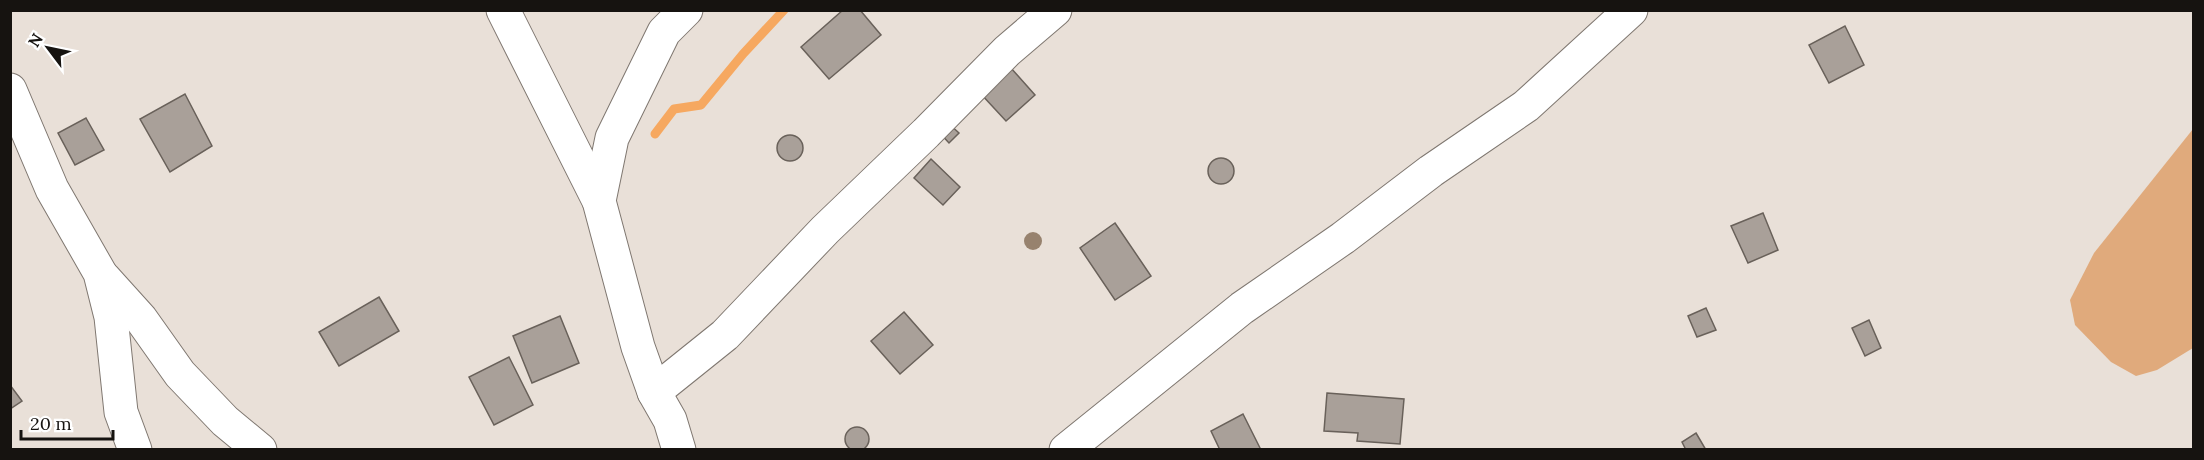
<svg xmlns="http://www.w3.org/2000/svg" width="2204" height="460" viewBox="0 0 2204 460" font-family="Lora,serif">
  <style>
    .green { fill: #e0aa7c }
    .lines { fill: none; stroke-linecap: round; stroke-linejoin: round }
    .stream { stroke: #f6a860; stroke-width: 9 }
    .building { fill: #a9a099; stroke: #69615a; stroke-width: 1.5 }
    .minor-casing { stroke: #7f7770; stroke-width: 35 }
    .minor { stroke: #fff; stroke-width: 33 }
    .tree { fill: #97826e }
  </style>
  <rect width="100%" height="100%" fill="#e9e0d8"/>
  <polygon class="green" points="2193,129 2193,348 2157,370 2136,376 2111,362 2075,325 2070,300 2094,253"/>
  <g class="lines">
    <polyline class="stream" points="655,134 674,109 701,105 743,54 784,10"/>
  </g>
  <g class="building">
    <polygon points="843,10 860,10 881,35 829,79 801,47"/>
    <polygon points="1845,26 1864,65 1829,83 1809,45"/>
    <polygon points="1010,67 1035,95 1006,121 981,94"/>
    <polygon points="185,94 212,146 170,172 140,119"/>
    <polygon points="86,118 104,150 75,165 58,133"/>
    <polygon points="948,123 959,133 949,143 938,131"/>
    <circle cx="790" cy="148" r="13"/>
    <circle cx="1221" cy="171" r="13"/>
    <polygon points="931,159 960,187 943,205 914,178"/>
    <polygon points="1763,213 1778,250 1748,263 1731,226"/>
    <polygon points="1115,223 1151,276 1115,300 1080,248"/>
    <polygon points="379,297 399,331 339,366 319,332"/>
    <polygon points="1706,308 1716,330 1697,337 1688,316"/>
    <polygon points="904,312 933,345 900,374 871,341"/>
    <polygon points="560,316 579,363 532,383 513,336"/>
    <polygon points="1869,320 1881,348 1865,356 1852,328"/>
    <polygon points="509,357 533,405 494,425 469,377"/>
    <polygon points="10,385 22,401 10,409"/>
    <polygon points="1327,393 1404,399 1400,444 1357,441 1358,433 1324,431"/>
    <polygon points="1243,414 1261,450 1220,450 1211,431"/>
    <circle cx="857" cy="439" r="12"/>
    <polygon points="1696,433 1706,450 1686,450 1682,442"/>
  </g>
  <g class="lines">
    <defs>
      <g id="minor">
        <polyline points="503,10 599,201 638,347 654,392 670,420 679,450"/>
        <polyline points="10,90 52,189 100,273 111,317 121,412 135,450"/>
        <polyline points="599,201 612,138 664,32 686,10"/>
        <polyline points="104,278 141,319 180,374 225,421 260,450"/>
        <polyline points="654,392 725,335 825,230 926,133 1007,51 1055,10"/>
        <polyline points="1066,450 1242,308 1343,238 1431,171 1526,106 1631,10"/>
      </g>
    </defs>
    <use href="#minor" class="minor-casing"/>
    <use href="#minor" class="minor"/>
  </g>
  <circle class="tree" cx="1033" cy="241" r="9"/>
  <rect width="2204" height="460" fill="none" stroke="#161310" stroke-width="24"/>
  <g transform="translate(48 48) rotate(302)" stroke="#ffffff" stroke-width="4.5" paint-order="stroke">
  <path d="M0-4.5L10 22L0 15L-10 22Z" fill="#161310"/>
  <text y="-9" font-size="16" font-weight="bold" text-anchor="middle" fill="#161310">N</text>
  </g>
  <path d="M21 430v9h92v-9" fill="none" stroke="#161310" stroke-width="3"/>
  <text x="30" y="430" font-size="18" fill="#161310" stroke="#ffffff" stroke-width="4.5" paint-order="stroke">20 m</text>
</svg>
